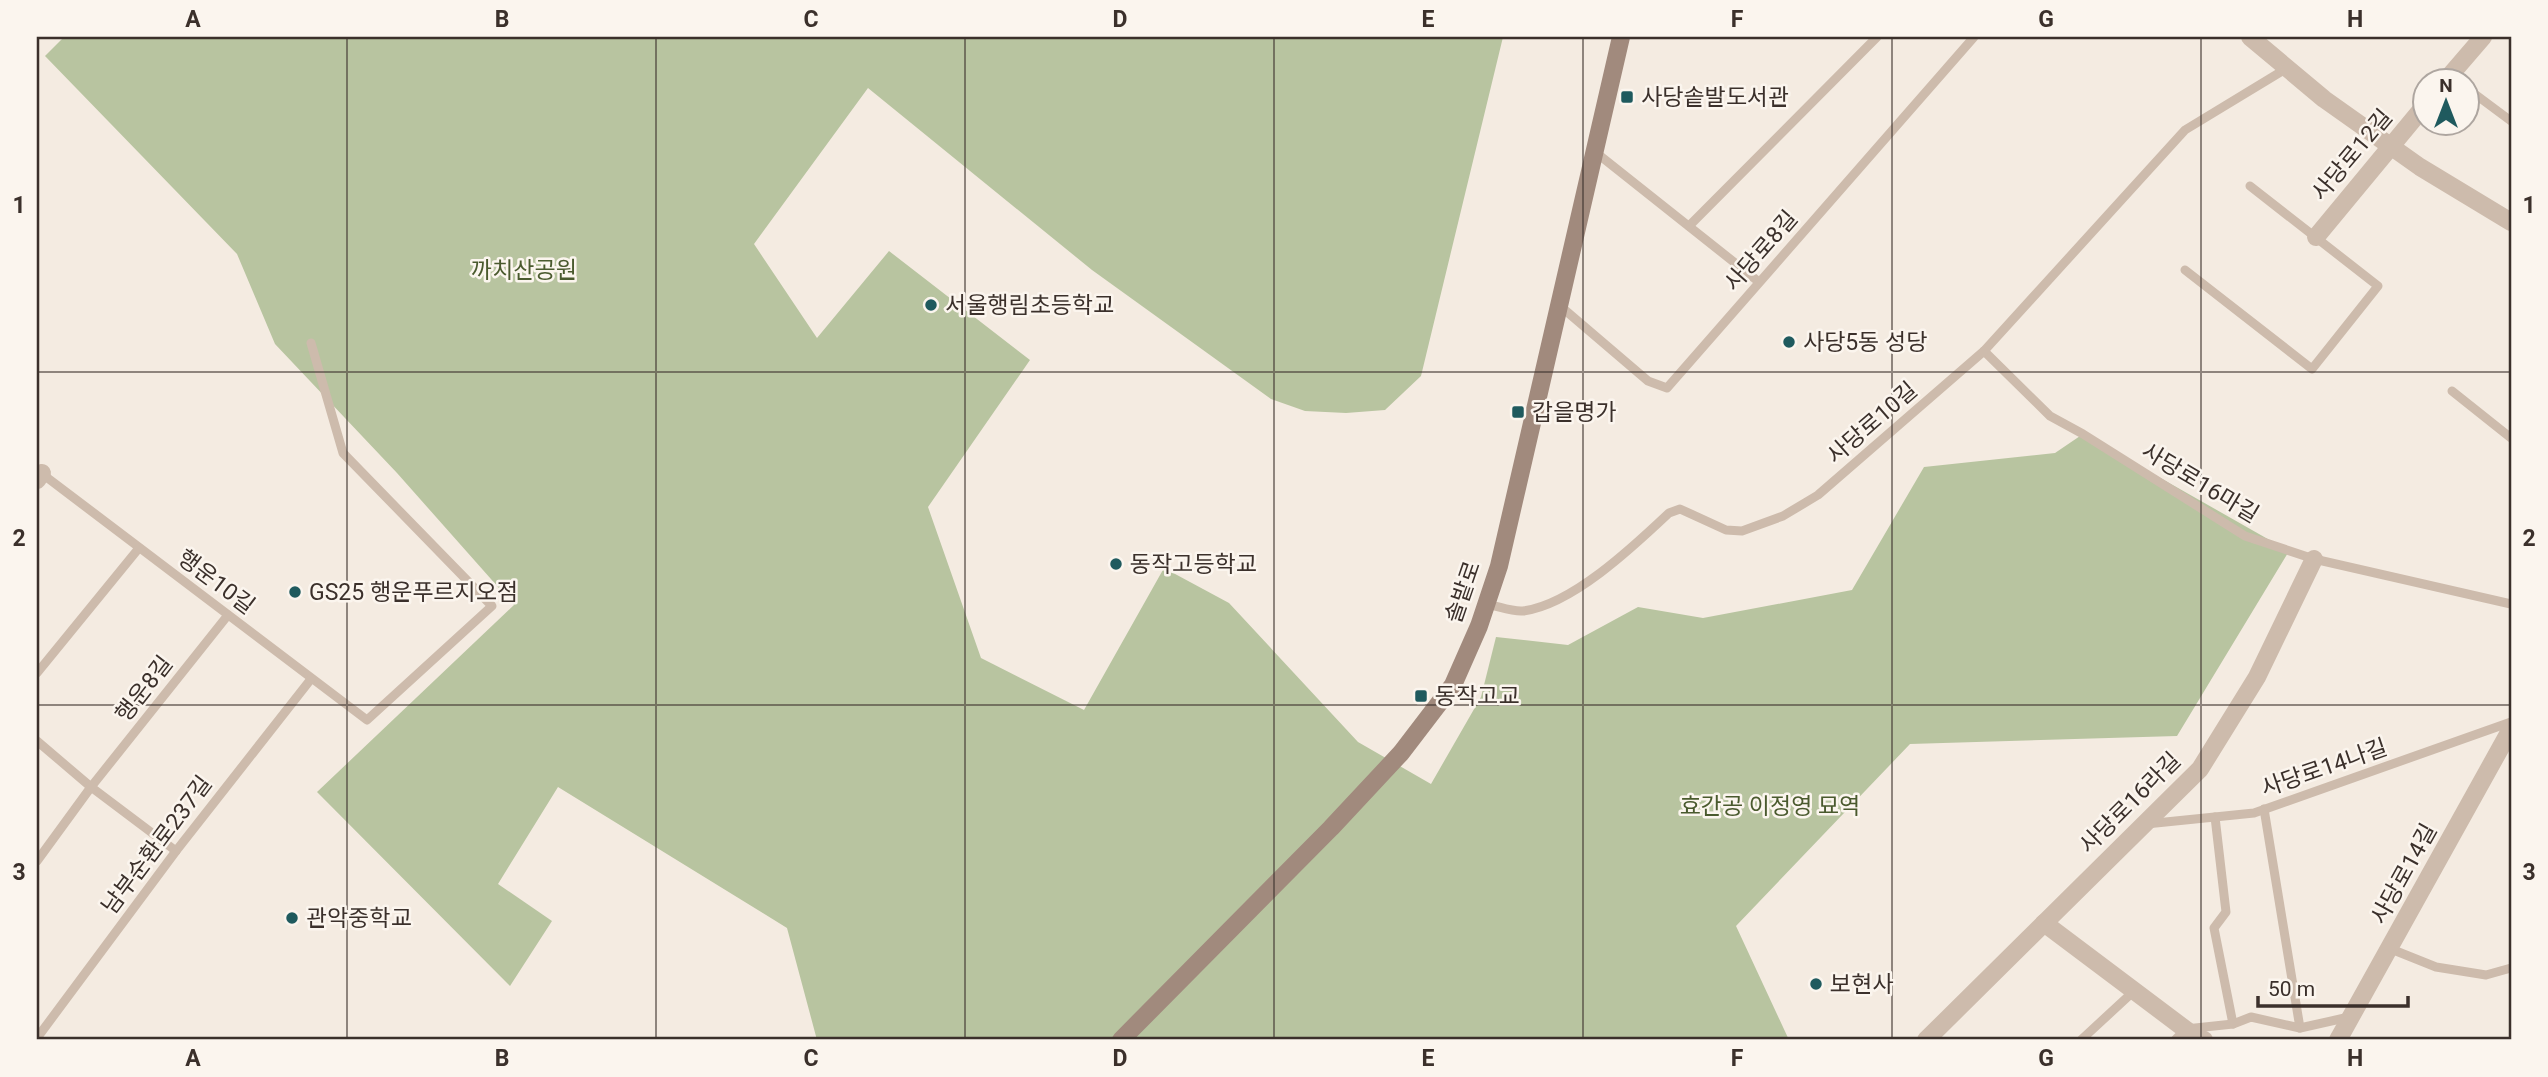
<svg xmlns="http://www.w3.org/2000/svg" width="2548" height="1077" viewBox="0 0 2548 1077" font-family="Roboto,'Noto Sans KR',sans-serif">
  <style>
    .green { fill: #b8c4a0 }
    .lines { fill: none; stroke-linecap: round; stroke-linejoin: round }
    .lane { stroke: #cdbbac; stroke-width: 9 }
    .street { stroke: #cdbbac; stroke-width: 18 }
    .secondary { stroke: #a18a7d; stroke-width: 18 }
    .grid { fill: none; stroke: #3b302b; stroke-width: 2; stroke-opacity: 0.55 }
    .poi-dot { fill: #1f5a5e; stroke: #fbf5ee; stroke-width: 2.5 }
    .labels { text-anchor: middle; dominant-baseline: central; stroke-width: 5; stroke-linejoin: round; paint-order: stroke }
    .poi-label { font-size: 23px; fill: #3b302b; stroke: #fbf5ee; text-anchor: start }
    .street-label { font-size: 23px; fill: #3b302b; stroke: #fbf5ee }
    .park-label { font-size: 23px; fill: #4a5a2e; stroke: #fbf5ee }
    .neatline { fill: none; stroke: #3b302b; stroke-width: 2.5 }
    .grid-label { font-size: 23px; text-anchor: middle; font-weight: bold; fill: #3b302b }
  </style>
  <rect width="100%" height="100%" fill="#f4ebe1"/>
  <polygon class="green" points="64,37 1503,37 1421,376 1385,410 1346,413 1305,411 1271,399 1092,270 868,88 754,244 817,338 889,251 1030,360 928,507 981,658 1084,710 1164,568 1229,603 1358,742 1431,784 1481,697 1496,637 1568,645 1638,607 1703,618 1852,590 1924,467 2055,453 2083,434 2289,551 2177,736 1910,744 1736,926 1789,1040 817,1040 787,928 558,787 498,884 552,921 510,986 317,792 514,605 397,473 275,344 237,254 45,56"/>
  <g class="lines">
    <g class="lane">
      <polyline points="2468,89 2511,121"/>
      <polyline points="1594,151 1759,282"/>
      <polyline points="1689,226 1877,37"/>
      <polyline points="2185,270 2312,369 2378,286 2250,186"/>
      <polyline points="1559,305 1648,381 1667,388 1974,37"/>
      <polyline points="1984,351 2050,416 2083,434 2245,536 2314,559 2511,604"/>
      <polyline points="2452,391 2511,438"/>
      <polyline points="41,473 367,720 492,606 343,453 311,343"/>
      <path d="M1486,604c12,2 26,8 37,7 49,-6 111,-65 146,-98l11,-4 46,21 16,1 41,-15 35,-21 166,-144 201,-221 102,-62"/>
      <polyline points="37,673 139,548"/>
      <polyline points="37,741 91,787 176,851"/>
      <polyline points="2264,809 2300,1028"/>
      <polyline points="2215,817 2226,912 2214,928 2233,1024"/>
      <polyline points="2146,824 2254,813 2511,722"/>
      <polyline points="37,861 91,787 228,615"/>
      <polyline points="2391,949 2436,967 2486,975 2511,968"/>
      <polyline points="37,1038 176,851 311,679"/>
      <polyline points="2081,1040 2134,991"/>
      <polyline points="2175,1040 2186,1029 2233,1024 2251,1017 2300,1028 2349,1017"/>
    </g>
    <g class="street">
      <polyline points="2250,37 2324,99 2420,167 2511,222"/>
      <polyline points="2446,80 2483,37"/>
      <polyline points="2316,237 2426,104"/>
      <polyline points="37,480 42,473"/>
      <polyline points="2044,923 2193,1035 2204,1040"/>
      <polyline points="1926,1040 2200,769 2257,677 2314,559"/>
      <polyline points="2338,1040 2511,729"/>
    </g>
    <polyline class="secondary" points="1121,1040 1331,828 1401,753 1453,685 1479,626 1499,566 1621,37"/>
  </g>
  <path class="grid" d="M347,37v1003M656,37v1003M965,37v1003M1274,37v1003M1583,37v1003M1892,37v1003M2201,37v1003M37,372h2474M37,705h2474"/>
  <g class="poi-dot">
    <rect x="1620" y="90" width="14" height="14" rx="3.5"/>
    <circle cx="931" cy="305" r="7"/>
    <circle cx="1789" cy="342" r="7"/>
    <rect x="1511" y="405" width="14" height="14" rx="3.5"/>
    <circle cx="1116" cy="564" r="7"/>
    <circle cx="295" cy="592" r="7"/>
    <rect x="1414" y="689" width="14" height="14" rx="3.5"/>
    <circle cx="292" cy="918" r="7"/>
    <circle cx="1816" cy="984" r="7"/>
  </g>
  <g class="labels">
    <g class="poi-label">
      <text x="1641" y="97">사당솥발도서관</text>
      <text x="945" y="305">서울행림초등학교</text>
      <text x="1803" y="342">사당5동 성당</text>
      <text x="1532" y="412">갑을명가</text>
      <text x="1130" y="564">동작고등학교</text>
      <text x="309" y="592">GS25 행운푸르지오점</text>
      <text x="1435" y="696">동작고교</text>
      <text x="306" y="918">관악중학교</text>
      <text x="1830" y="984">보현사</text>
    </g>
    <g class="street-label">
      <text transform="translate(2352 155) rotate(-50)">사당로12길</text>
      <text transform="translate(1761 251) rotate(-49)">사당로8길</text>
      <text transform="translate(1872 423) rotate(-41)">사당로10길</text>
      <text transform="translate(2200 483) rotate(31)">사당로16마길</text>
      <text transform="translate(216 582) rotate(37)">행운10길</text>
      <text transform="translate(1463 592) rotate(-71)">솔밭로</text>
      <text transform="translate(144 689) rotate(-52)">행운8길</text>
      <text transform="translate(2324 768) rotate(-19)">사당로14나길</text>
      <text transform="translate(2130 803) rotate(-45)">사당로16라길</text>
      <text transform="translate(157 845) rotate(-53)">남부순환로237길</text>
      <text transform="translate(2404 874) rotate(-61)">사당로14길</text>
    </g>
    <g class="park-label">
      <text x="524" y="270">까치산공원</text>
      <text x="1770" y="806">효간공 이정영 묘역</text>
    </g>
  </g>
  <rect width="2548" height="1077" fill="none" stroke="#fbf5ee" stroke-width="77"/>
  <g transform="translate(2446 102)"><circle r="33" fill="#fbf5ee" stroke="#aea6a0" stroke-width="2"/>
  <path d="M0-5L12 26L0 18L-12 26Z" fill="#1f5a5e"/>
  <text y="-10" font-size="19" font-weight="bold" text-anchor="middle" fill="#3b302b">N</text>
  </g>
  <path d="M2258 996v10h150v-10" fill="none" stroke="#3b302b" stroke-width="3.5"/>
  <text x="2268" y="996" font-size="21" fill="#3b302b" stroke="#fbf5ee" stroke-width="5" paint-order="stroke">50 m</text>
  <rect x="38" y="38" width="2472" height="1000" class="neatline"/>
  <g class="grid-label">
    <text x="193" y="27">A</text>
    <text x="502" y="27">B</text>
    <text x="811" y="27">C</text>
    <text x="1120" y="27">D</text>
    <text x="1428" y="27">E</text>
    <text x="1737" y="27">F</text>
    <text x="2046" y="27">G</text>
    <text x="2355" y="27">H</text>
    <text x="19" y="213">1</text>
    <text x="2529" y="213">1</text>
    <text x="19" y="546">2</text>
    <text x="2529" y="546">2</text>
    <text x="19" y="880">3</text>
    <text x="2529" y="880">3</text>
    <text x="193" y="1066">A</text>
    <text x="502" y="1066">B</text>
    <text x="811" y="1066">C</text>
    <text x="1120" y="1066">D</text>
    <text x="1428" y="1066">E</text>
    <text x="1737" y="1066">F</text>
    <text x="2046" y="1066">G</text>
    <text x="2355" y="1066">H</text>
  </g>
</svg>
